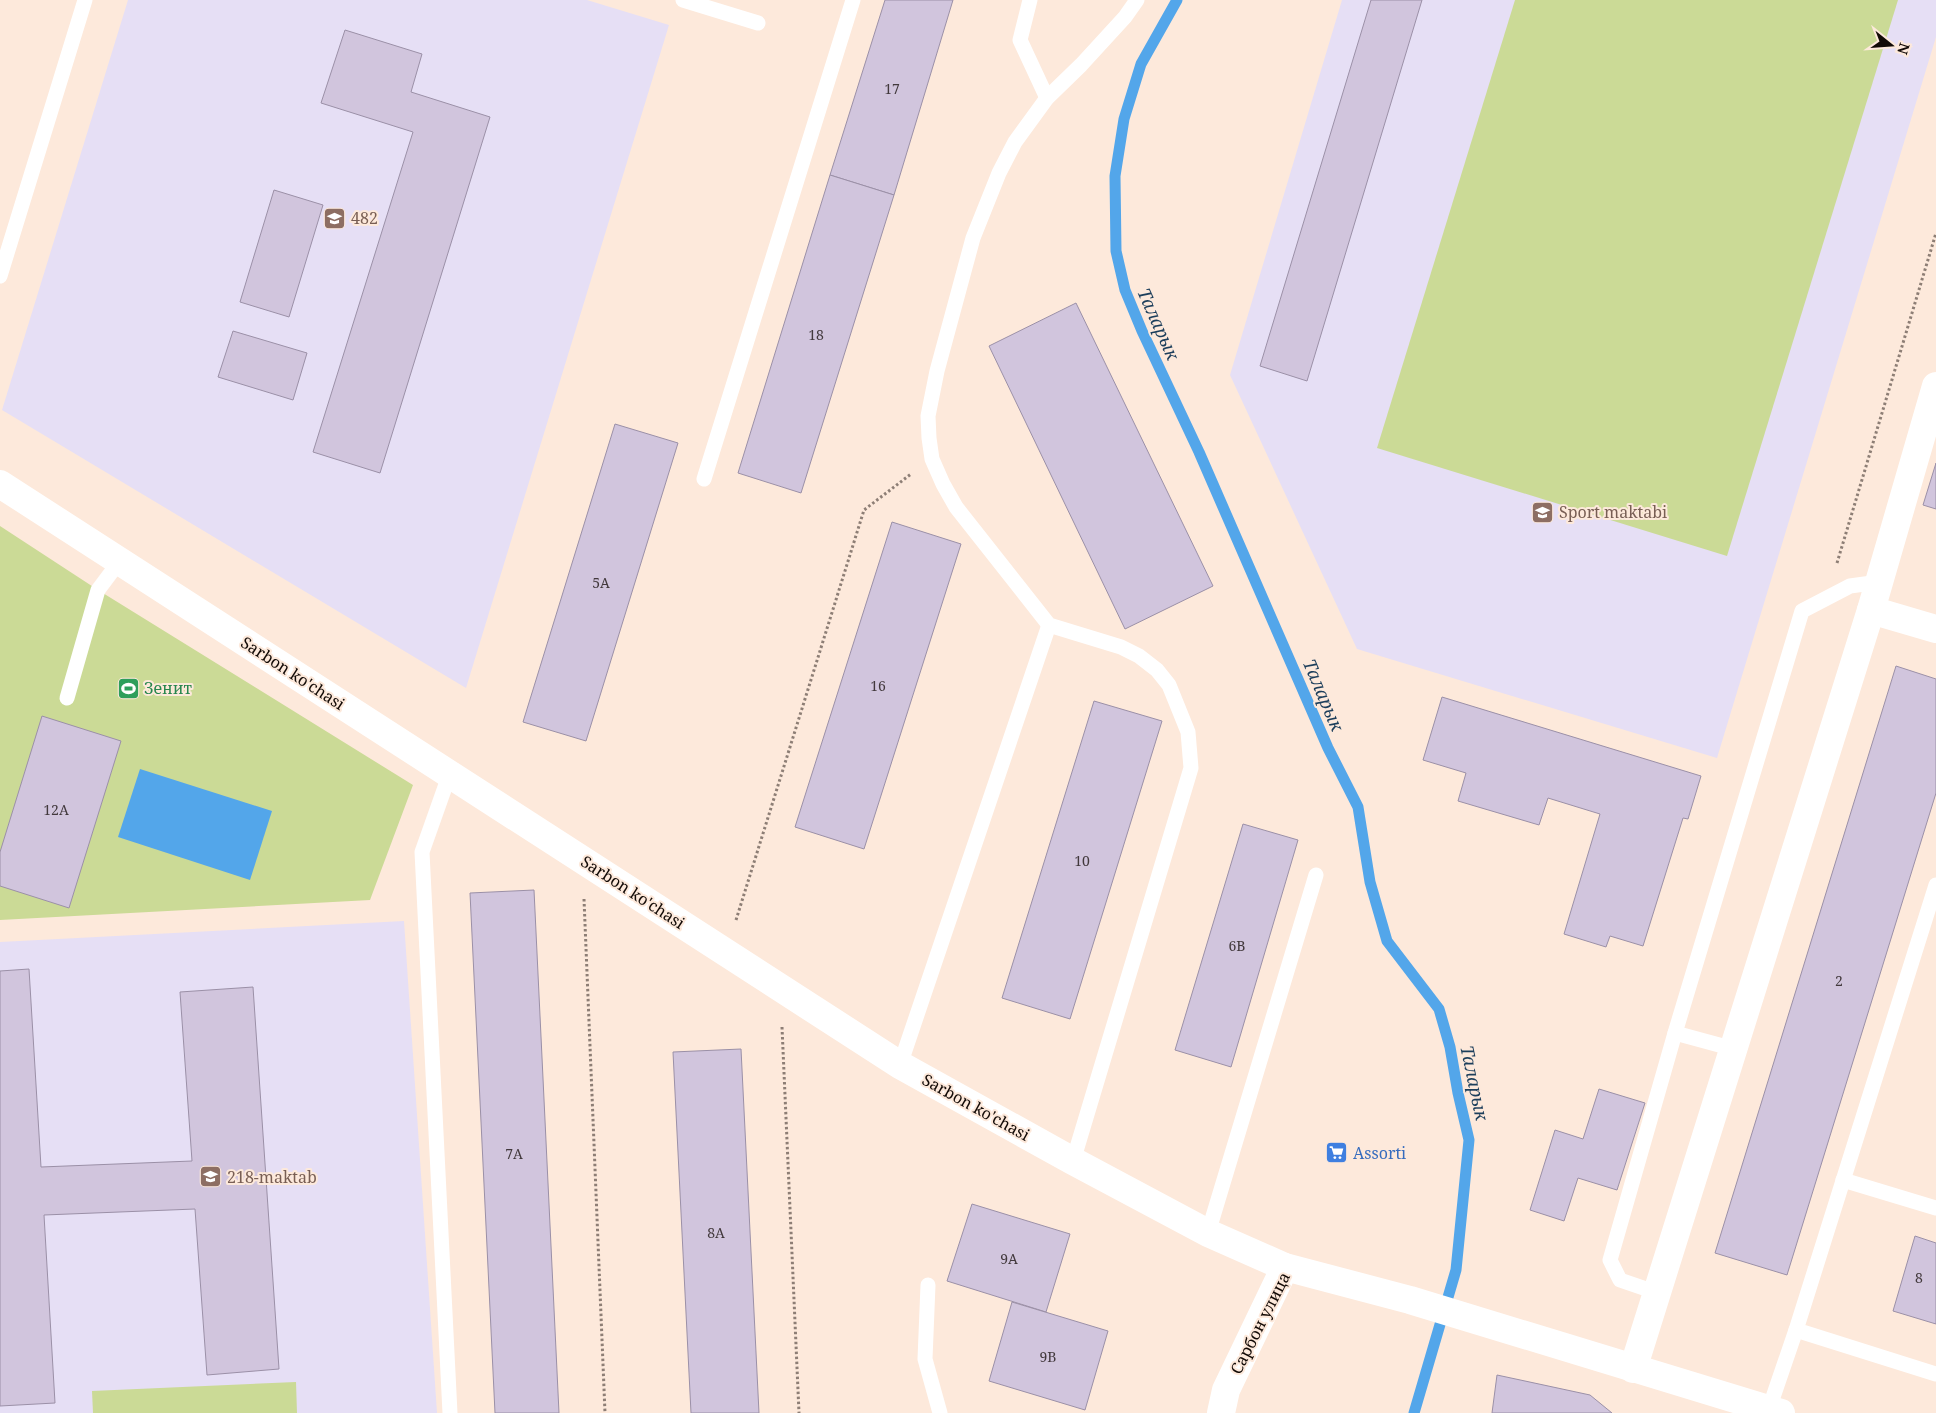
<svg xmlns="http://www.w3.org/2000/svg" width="1936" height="1413" viewBox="0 0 1936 1413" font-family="'Noto Serif',serif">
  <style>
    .education { fill: #e6dff5 }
    .green { fill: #cbda96 }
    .water { fill: #53a6ea }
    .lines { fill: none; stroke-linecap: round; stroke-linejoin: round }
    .stream { stroke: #53a6ea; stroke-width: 11 }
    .building { fill: #d1c5dd; stroke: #9b90a7 }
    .path { stroke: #8d7e75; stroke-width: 3; stroke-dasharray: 2.5 2.5; stroke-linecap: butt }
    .lane { stroke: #fff; stroke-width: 15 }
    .street { stroke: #fff; stroke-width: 28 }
    .secondary { stroke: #fff; stroke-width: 28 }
    .labels { text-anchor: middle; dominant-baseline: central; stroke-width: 4; stroke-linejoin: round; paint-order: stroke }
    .number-label { font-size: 14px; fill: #42393c }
    .education-label { font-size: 16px; fill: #785e54; stroke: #fde9db; text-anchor: start }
    .street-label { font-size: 16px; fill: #120a06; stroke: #fde9db }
    .leisure-label { font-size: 16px; fill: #27864d; stroke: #fde9db; text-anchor: start }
    .shop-label { font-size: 16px; fill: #366cbe; stroke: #fde9db; text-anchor: start }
    .water-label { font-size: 18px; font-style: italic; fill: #1c3e5b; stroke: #fde9db }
  </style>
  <rect width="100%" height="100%" fill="#fde9db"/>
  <g class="education">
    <polygon points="128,0 587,0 669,25 466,688 2,410"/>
    <polygon points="1342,0 1936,0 1936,37 1717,758 1357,649 1230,375"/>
    <polygon points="404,921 437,1413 0,1413 0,942"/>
  </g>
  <g class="green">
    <polygon points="1515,0 1898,0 1727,556 1377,448"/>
    <polygon points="0,526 98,590 413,785 370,900 0,920"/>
    <polygon points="296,1382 297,1413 93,1413 92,1391"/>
  </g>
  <polygon class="water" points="140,769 272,811 250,880 118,837"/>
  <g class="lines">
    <polyline class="stream" points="1177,0 1141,64 1124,119 1115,176 1116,251 1125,290 1142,331 1199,452 1328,748 1358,807 1370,882 1387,941 1439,1009 1450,1047 1458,1093 1469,1140 1456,1270 1414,1413"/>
  </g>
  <g class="building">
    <polygon points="885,0 953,0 894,195 830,175"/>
    <polygon points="1371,0 1422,0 1307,381 1260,366"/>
    <polygon points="345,30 422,54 411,92 490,117 380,473 313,452 413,132 321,103"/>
    <polygon points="830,175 894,195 801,493 738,473"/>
    <polygon points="274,190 323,205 289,317 240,302"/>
    <polygon points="1076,303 1213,586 1125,629 989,346"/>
    <polygon points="233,331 307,353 293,400 218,377"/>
    <polygon points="615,424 678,443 586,741 523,722"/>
    <polygon points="1936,463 1936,509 1923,505"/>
    <polygon points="892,522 961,544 864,849 795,827"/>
    <polygon points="1896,666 1936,679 1936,793 1787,1275 1715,1253"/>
    <polygon points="1442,697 1701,776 1688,819 1683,818 1643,946 1610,936 1606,947 1564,934 1600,814 1548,798 1539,825 1458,801 1466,773 1423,760"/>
    <polygon points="1094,701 1162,721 1070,1019 1002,998"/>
    <polygon points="42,716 121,741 69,908 0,886 0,852"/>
    <polygon points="1243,824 1298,840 1231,1067 1175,1050"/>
    <polygon points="534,890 559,1413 495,1413 470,893"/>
    <polygon points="29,969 41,1167 192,1161 180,992 253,987 279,1369 207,1375 195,1209 44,1215 55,1403 0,1406 0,971"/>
    <polygon points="741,1049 759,1413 691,1413 673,1052"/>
    <polygon points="1599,1089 1645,1103 1617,1190 1578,1178 1564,1221 1530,1210 1555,1130 1583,1139"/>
    <polygon points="972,1204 1070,1234 1046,1312 947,1281"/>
    <polygon points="1915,1236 1936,1243 1936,1324 1893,1311"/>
    <polygon points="1012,1302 1108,1331 1085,1410 989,1381"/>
    <polygon points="1497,1375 1590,1395 1612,1413 1492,1413"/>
  </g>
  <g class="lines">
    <g class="path">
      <polyline points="1837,563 1936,233"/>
      <polyline points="584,899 605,1413"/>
      <polyline points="736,920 864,510 911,474"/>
      <polyline points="782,1027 799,1413"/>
    </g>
    <g class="lane">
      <polyline points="683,0 758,23"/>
      <polyline points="1030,0 1020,40 1047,98"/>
      <polyline points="0,276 85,0"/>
      <polyline points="704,479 853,0"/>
      <polyline points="67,698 98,590 119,562"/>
      <polyline points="1936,885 1796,1330 1936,1374"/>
      <polyline points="1675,1033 1734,1049"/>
      <polyline points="900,1065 1049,625"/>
      <polyline points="1073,1161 1191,768 1188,732 1169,685 1157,670 1139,656 1121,647 1049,625 956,507 943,484 932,459 929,438 928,416 937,371 973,238 999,173 1015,142 1047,98 1081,65 1125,17 1137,0"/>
      <polyline points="1843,1180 1936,1208"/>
      <polyline points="1208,1233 1316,875"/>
      <polyline points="928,1285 925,1359 940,1413"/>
      <polyline points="1658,1293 1620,1280 1610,1260 1675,1033 1802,611 1850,586 1879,582"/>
      <polyline points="1769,1409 1796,1330"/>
      <polyline points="450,1413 422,852 450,773"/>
    </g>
    <g class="street">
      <polyline points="1871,610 1936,629"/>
      <polyline points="1633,1369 1871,610 1936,386"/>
      <polyline points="1221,1413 1226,1390 1285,1267"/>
    </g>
    <polyline class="secondary" points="0,484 900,1065 1073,1161 1208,1233 1285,1267 1410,1300 1781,1413"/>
  </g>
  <defs>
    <symbol id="school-square" viewBox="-11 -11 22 22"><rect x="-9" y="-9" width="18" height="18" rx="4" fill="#8d6e63" stroke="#fde9db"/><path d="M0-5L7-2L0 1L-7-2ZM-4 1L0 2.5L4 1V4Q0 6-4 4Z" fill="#fff"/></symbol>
    <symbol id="stadium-square" viewBox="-11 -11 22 22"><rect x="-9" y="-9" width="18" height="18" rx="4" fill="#2e9e5b" stroke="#fde9db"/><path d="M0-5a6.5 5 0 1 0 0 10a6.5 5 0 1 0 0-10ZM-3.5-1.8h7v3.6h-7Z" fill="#fff"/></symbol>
    <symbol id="supermarket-square" viewBox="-11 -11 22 22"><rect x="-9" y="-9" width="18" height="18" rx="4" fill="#3f7fe0" stroke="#fde9db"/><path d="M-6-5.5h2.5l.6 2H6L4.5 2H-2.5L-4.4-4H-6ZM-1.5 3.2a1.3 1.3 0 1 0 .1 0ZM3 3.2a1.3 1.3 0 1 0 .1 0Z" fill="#fff"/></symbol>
  </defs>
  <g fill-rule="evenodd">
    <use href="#school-square" x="322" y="206" width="25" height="25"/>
    <use href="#school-square" x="1530" y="500" width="25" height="25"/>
    <use href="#stadium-square" x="116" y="676" width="25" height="25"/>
    <use href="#supermarket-square" x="1324" y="1140" width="25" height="25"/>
    <use href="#school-square" x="198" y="1164" width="25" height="25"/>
  </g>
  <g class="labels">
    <g class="number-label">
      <text x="892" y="88">17</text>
      <text x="816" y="334">18</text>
      <text x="601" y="582">5А</text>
      <text x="878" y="685">16</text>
      <text x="56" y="809">12A</text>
      <text x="1082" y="860">10</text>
      <text x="1237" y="945">6В</text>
      <text x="1839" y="980">2</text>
      <text x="514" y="1153">7A</text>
      <text x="716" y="1232">8A</text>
      <text x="1009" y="1258">9А</text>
      <text x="1919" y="1277">8</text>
      <text x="1048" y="1356">9B</text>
    </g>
    <g class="education-label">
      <text x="351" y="218">482</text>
      <text x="1559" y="512">Sport maktabi</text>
      <text x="227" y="1177">218-maktab</text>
    </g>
    <g class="street-label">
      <text transform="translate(293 673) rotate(33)">Sarbon ko'chasi</text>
      <text transform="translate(633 892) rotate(33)">Sarbon ko'chasi</text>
      <text transform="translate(976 1107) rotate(29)">Sarbon ko'chasi</text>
      <text transform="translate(1260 1323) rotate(-63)">Сарбон улица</text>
    </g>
    <g class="leisure-label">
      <text x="144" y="688">Зенит</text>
    </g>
    <g class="shop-label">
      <text x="1353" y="1153">Assorti</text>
    </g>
    <g class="water-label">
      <text transform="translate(1159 324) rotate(66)">Таларык</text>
      <text transform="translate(1324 695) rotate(67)">Таларык</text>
      <text transform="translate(1475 1083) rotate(78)">Таларык</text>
    </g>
  </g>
  <g transform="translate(1891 45) rotate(107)" stroke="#fde9db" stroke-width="4" paint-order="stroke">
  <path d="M0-4L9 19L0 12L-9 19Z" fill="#120a06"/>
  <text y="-8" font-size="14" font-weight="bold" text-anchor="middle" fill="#120a06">N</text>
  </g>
</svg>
